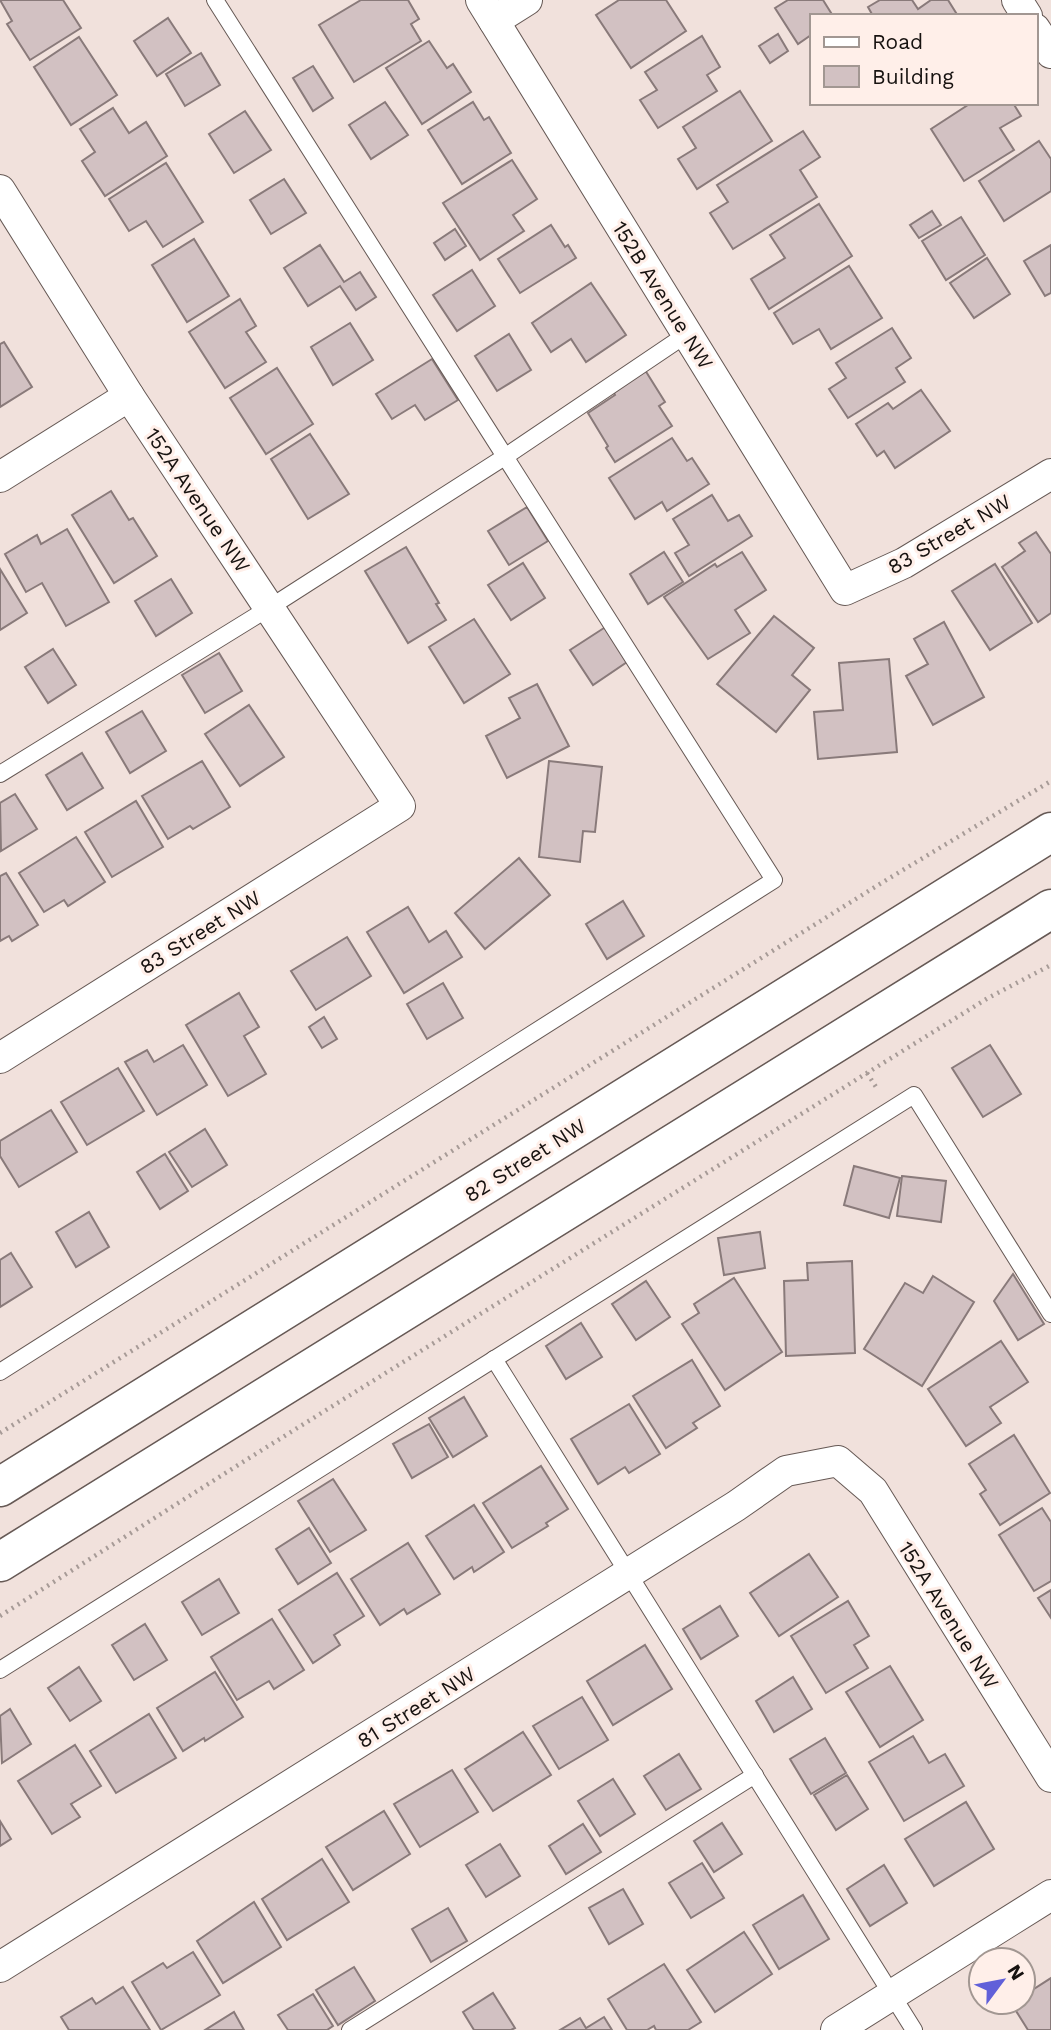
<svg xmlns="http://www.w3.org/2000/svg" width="1051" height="2030" viewBox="0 0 1051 2030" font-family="'Work Sans',sans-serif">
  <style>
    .building { fill: #d2c1c2; stroke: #897a7a; stroke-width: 2 }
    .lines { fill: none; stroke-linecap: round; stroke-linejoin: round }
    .lane-casing { stroke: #665955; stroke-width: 18 }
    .street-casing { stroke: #665955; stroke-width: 32 }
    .secondary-casing { stroke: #665955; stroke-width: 41 }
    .path { stroke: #a79b97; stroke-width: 4.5; stroke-dasharray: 2 5; stroke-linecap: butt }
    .lane { stroke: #fff; stroke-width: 16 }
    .street { stroke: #fff; stroke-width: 30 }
    .secondary { stroke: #fff; stroke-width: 38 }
    .labels { text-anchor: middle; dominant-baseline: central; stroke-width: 6; stroke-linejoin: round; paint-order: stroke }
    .street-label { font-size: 21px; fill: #171210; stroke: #ffefe9 }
  </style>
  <rect width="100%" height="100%" fill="#f1e1dc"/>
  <g class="building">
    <polygon points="0,0 63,0 81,28 30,60 7,24 12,21"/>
    <polygon points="361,0 408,0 419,19 411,24 421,41 354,82 319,25"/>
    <polygon points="619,0 666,0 686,31 631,68 596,15"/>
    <polygon points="788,0 823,0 833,16 811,16 811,35 798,44 775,8"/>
    <polygon points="880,0 912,0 918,9 931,0 948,0 958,16 873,16 868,7"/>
    <polygon points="168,18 191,53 157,76 134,41"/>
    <polygon points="778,34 788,51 770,63 759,46"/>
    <polygon points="702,36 720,67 707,75 717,91 658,128 640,100 657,90 645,72"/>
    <polygon points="79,37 117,95 71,125 34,67"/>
    <polygon points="429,41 447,68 453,64 471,92 422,124 386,68"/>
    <polygon points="201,53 220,85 185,106 166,74"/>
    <polygon points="313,66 333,98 313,111 293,78"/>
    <polygon points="740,91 772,141 697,189 678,159 696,148 683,127"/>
    <polygon points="385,102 408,135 371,159 349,125"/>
    <polygon points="473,102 484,120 489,117 511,153 462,184 428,130"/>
    <polygon points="971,103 1013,103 1021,116 1000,128 1014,150 964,181 931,129"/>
    <polygon points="113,108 129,133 146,122 167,156 105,196 82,161 95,152 80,129"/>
    <polygon points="245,111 271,150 234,173 209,134"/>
    <polygon points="803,131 820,157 800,170 817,197 733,249 710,213 728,202 717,185"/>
    <polygon points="1039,141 1051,159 1051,191 1004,221 979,181"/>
    <polygon points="512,160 537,199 513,215 524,231 480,260 443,203"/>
    <polygon points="166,163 203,222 163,247 146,221 129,231 109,199"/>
    <polygon points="284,179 306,213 271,234 250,200"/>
    <polygon points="819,204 852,256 769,309 751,279 785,258 770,235"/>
    <polygon points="932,211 941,225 919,238 910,225"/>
    <polygon points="961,217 985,255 946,280 922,241"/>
    <polygon points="551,225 565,247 568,245 576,258 520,293 498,259"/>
    <polygon points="455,229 466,246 445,260 434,243"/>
    <polygon points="194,239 229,296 187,322 152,265"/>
    <polygon points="320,245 344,282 360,272 376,297 356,310 340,286 308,306 284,268"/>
    <polygon points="1051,245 1051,293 1045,296 1024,261"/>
    <polygon points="987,258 1010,294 974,318 950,283"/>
    <polygon points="849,266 882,318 831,349 819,329 793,344 774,313"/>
    <polygon points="472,270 495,306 457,331 433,295"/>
    <polygon points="591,283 626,335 586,362 571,339 551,352 532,323"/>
    <polygon points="240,299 256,326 246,332 266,362 225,388 189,332"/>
    <polygon points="350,323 373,360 333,385 311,347"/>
    <polygon points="892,328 911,358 896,368 905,382 848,418 829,389 846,378 836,363"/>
    <polygon points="509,334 531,370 497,391 475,356"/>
    <polygon points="4,342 32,387 0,407 0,344"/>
    <polygon points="432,359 458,400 425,420 415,405 392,419 376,394"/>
    <polygon points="277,368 313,424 266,454 230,398"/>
    <polygon points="645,370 665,402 659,406 672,426 615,462 606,448 608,446 588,413 615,395 613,391"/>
    <polygon points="921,390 950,431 895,468 884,451 877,456 856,424 888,403 893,409"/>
    <polygon points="310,434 349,494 308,519 271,459"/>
    <polygon points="672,438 687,461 692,458 709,484 667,511 662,502 635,519 609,478"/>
    <polygon points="111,491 129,520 133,518 157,556 114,583 72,515"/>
    <polygon points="712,495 728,521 739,515 752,536 689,576 675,553 689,545 673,519"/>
    <polygon points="527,507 548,541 509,565 488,531"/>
    <polygon points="67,529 109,602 66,626 42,583 26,592 5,554 37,535 41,544"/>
    <polygon points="1036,532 1051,554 1051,613 1038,622 1002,567 1025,551 1019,543"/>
    <polygon points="406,547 439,603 436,604 446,620 408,643 365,571"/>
    <polygon points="664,552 683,582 648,604 630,574"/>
    <polygon points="742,552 766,590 735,610 750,633 708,659 664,597 715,564 717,567"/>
    <polygon points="523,563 545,598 511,620 488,585"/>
    <polygon points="995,564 1032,623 990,650 952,591"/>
    <polygon points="0,569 27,613 0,630"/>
    <polygon points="171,579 192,613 156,636 135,601"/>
    <polygon points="774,616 814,648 792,675 810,690 776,732 717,684"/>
    <polygon points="474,619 510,674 464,703 429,647"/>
    <polygon points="944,622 984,697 933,725 906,676 928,664 914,639"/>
    <polygon points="607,626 630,660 593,685 570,650"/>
    <polygon points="53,649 76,685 48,703 25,667"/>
    <polygon points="219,653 242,691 205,713 182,675"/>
    <polygon points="889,659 897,752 818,759 814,712 843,710 839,663"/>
    <polygon points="537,684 569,746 507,778 486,736 520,718 509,698"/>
    <polygon points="249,705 284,757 240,786 205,734"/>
    <polygon points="142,711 166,751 130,773 106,732"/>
    <polygon points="82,753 103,788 67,810 46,775"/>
    <polygon points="202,761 230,807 193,829 190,826 168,839 142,796"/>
    <polygon points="549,761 602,767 595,832 583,831 580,862 539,857"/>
    <polygon points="15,794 37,829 1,851 0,803"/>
    <polygon points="136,801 163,847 112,877 85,832"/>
    <polygon points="76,837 105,882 68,906 64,900 44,912 19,873"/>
    <polygon points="519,858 550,895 485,949 455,913"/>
    <polygon points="6,873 38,925 12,941 9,936 0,941 0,876"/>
    <polygon points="623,901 644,936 607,959 586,924"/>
    <polygon points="408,907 429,942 446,931 462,957 404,993 367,932"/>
    <polygon points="347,937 371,976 316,1010 291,971"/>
    <polygon points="443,983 463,1018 427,1039 407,1004"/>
    <polygon points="239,993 259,1027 244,1036 266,1074 228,1096 186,1025"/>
    <polygon points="324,1017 337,1039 322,1048 309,1027"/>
    <polygon points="183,1045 207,1085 157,1115 125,1062 147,1050 154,1062"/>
    <polygon points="990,1045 1021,1094 983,1117 952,1068"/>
    <polygon points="118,1068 144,1111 87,1145 61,1102"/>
    <polygon points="51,1110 77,1152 19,1187 0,1156 0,1141"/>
    <polygon points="205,1129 227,1165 192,1187 169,1152"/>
    <polygon points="165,1154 188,1191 160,1209 137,1172"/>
    <polygon points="854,1166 900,1178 889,1218 844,1205"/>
    <polygon points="902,1176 946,1181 941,1222 897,1216"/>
    <polygon points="89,1212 109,1247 76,1267 56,1232"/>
    <polygon points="760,1232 765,1268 724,1275 718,1238"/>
    <polygon points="11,1253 32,1287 0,1307 0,1260"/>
    <polygon points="852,1261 855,1353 786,1356 784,1281 808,1280 807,1263"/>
    <polygon points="1013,1274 1044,1324 1018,1340 994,1301"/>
    <polygon points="933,1276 974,1302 922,1386 864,1349 905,1283 923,1293"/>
    <polygon points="734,1278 782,1352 725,1390 682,1324 699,1313 694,1304"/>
    <polygon points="646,1281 670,1317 636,1340 612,1304"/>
    <polygon points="581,1323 602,1357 566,1379 546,1346"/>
    <polygon points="1001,1341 1028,1382 990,1407 1001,1423 966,1446 928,1389"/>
    <polygon points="692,1360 720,1406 693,1423 697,1428 666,1448 633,1396"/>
    <polygon points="464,1397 487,1436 453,1457 429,1418"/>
    <polygon points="629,1404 660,1454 629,1473 625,1467 598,1484 571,1439"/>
    <polygon points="429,1424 448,1457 412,1478 393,1444"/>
    <polygon points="1014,1435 1050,1493 1000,1525 980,1494 986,1490 969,1464"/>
    <polygon points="541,1466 568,1509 546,1523 548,1526 512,1548 483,1503"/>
    <polygon points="333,1479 366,1530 330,1552 298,1501"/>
    <polygon points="474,1505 504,1552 474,1572 472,1567 454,1579 426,1536"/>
    <polygon points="1042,1508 1051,1522 1051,1581 1034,1591 999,1535"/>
    <polygon points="309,1528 331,1563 298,1584 276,1549"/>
    <polygon points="408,1543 440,1594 407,1614 404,1609 380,1625 351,1579"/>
    <polygon points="809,1554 838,1597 779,1636 750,1593"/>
    <polygon points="337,1573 364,1616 334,1635 340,1645 313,1663 279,1610"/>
    <polygon points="219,1579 239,1613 202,1635 182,1602"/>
    <polygon points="1051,1590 1051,1618 1038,1598"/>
    <polygon points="848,1601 869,1636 854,1645 868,1668 826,1693 791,1636"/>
    <polygon points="720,1606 738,1636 701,1659 683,1629"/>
    <polygon points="272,1619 304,1670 274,1689 269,1681 237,1700 211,1657"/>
    <polygon points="145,1624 167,1660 134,1680 112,1645"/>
    <polygon points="645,1645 672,1689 613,1725 587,1681"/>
    <polygon points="890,1666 923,1720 880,1747 846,1692"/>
    <polygon points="79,1667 101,1701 70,1721 48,1688"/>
    <polygon points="215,1672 243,1717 205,1741 204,1738 183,1751 157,1708"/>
    <polygon points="793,1677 812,1709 774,1732 756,1701"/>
    <polygon points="582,1697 608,1740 559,1769 533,1726"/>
    <polygon points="10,1709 31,1744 2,1763 0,1716"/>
    <polygon points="149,1714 176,1758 116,1793 90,1751"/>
    <polygon points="523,1732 551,1775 493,1811 465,1769"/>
    <polygon points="913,1736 929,1763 945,1754 964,1786 904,1821 869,1762"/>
    <polygon points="825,1738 846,1773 811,1794 790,1759"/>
    <polygon points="75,1745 101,1786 71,1804 80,1817 52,1834 18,1781"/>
    <polygon points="679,1754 701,1789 666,1810 644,1776"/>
    <polygon points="452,1770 478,1812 420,1847 394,1804"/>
    <polygon points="847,1775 868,1809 836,1830 814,1795"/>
    <polygon points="613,1779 635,1814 600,1836 578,1801"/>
    <polygon points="966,1802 994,1849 934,1886 905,1839"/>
    <polygon points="384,1811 410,1854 353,1890 326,1847"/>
    <polygon points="0,1821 11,1839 0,1846"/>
    <polygon points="722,1823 742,1854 714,1872 694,1841"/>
    <polygon points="583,1824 601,1852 566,1874 549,1846"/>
    <polygon points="500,1844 520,1876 486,1897 466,1865"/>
    <polygon points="322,1859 349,1902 287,1940 262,1899"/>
    <polygon points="702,1863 724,1898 691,1918 669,1883"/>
    <polygon points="884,1865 907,1903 870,1926 847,1889"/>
    <polygon points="623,1889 643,1924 609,1944 589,1908"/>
    <polygon points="803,1895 829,1939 779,1969 753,1925"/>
    <polygon points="254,1902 281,1947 223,1983 197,1941"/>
    <polygon points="448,1908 467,1941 431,1962 412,1929"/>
    <polygon points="744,1932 772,1974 715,2012 687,1970"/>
    <polygon points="193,1952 220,1995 161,2030 132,1982 163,1963 167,1968"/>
    <polygon points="664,1964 701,2022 688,2030 656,2030 654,2026 647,2030 627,2030 608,1999"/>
    <polygon points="354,1967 375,2001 338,2025 316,1990"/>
    <polygon points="1051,1978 1051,2030 1028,2030 1011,2003 1023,2002 1023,1996"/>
    <polygon points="123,1987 150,2030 69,2030 61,2017 92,1998 96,2004"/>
    <polygon points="493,1993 515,2028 511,2030 474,2030 463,2012"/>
    <polygon points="313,1994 333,2026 327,2030 288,2030 278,2015"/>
    <polygon points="234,2012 244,2030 205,2030"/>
    <polygon points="604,2017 612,2030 560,2030 580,2018 586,2028"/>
  </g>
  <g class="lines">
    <defs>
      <g id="lane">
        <polyline points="0,774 269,608 506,456 687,334"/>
        <polyline points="494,1359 914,2030"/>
        <polyline points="0,1372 774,880 215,0"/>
        <polyline points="0,1670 914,1095 1051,1314"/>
        <polyline points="350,2030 755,1775"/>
      </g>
      <g id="street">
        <polyline points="481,0 845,590 904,563 1051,474"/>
        <polyline points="1017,0 1027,16"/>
        <polyline points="494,21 527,0"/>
        <polyline points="1035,29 1051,53"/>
        <polyline points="0,190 129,396 400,806 0,1058"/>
        <polyline points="0,477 129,396"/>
        <polyline points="0,1967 736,1506 786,1471 838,1461 873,1491 1051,1777"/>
        <polyline points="836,2030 1051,1895"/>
      </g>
      <g id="secondary">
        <polyline points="0,1487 1051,832"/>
        <polyline points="0,1562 1051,909"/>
      </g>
    </defs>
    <use href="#lane" class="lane-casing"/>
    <use href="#street" class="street-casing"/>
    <use href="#secondary" class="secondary-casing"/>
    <g class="path">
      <polyline points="867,1073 878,1090"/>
      <polyline points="0,1433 883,882 1051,781"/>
      <polyline points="0,1616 246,1460 867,1073 988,998 1051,965"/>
    </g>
    <use href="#lane" class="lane"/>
    <use href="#street" class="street"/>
    <use href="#secondary" class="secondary"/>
  </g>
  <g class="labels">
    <g class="street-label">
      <text transform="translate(663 295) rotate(58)">152B Avenue NW</text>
      <text transform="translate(198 500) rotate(56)">152A Avenue NW</text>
      <text transform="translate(949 534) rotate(-30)">83 Street NW</text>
      <text transform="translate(200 932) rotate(-32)">83 Street NW</text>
      <text transform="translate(525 1160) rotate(-32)">82 Street NW</text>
      <text transform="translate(949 1615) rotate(58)">152A Avenue NW</text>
      <text transform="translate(416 1707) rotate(-32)">81 Street NW</text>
    </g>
  </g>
  <rect x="810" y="14" width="228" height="91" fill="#ffefe9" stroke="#a29792" stroke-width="2"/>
  <rect x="824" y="37" width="35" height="10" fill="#ffffff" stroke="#a29792" stroke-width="2"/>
  <text x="872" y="49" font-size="21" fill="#171210">Road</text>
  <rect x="824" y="66" width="35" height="21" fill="#d2c1c2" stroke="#a29792" stroke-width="2"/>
  <text x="872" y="84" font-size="21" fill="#171210">Building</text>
  <g transform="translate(1002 1981) rotate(58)"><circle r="33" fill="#ffefe9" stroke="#a29792" stroke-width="2"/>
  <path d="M0-5L12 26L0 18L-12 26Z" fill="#6160d9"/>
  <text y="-10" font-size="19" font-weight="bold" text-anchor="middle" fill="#171210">N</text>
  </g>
</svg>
